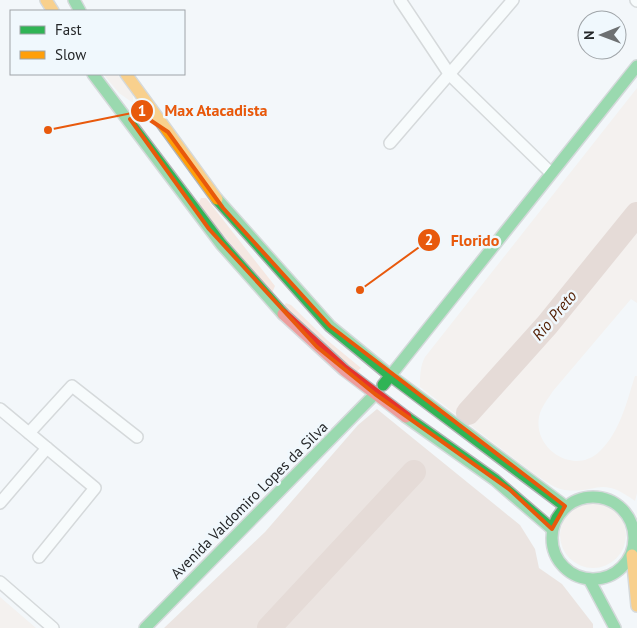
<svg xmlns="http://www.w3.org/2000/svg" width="637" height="628" viewBox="0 0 637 628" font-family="'PT Sans',sans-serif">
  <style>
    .green { fill: #f5e8e2 }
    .forest { fill: #e2cdc4 }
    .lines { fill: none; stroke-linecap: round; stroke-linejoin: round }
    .river { stroke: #d4b8ad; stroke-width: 24 }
    .street-casing { stroke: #b2b4b6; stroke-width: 14 }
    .fast-casing { stroke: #b2b4b6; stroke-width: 14 }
    .slow-casing { stroke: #b2b4b6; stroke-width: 14 }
    .jam-casing { stroke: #b2b4b6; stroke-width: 14 }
    .street { stroke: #fdfefe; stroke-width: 11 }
    .fast { stroke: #30b455; stroke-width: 11 }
    .slow { stroke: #ff9f0a; stroke-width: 11 }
    .jam { stroke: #e5322d; stroke-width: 11 }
    .marked { fill: none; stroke: #e8590c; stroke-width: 4; stroke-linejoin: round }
    .labels { text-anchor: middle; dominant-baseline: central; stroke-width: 5; stroke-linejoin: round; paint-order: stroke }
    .street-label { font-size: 15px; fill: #252729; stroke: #f0f8fd }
    .water-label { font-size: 16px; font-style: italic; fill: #531f03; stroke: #f0f8fd }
    .leader { fill: none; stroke: #e8590c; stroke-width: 2 }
    .callout-dot { fill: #e8590c; stroke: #f0f8fd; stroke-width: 2 }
    .mark-label { font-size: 15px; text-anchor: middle; font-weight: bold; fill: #fff }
    .callout-label { font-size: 16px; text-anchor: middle; font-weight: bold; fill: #e8590c; stroke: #f0f8fd; stroke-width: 5; stroke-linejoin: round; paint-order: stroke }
  </style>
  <rect width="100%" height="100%" fill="#f3f7fa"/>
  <g class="green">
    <polygon points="103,74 117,74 133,94 133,103 119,93"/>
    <path d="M637,88v215l-6,-4 -78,92c-5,8 -12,16 -14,26 -6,33 36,59 61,34 20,-19 27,-50 35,-75h2v117l-2,8c-35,-26 -37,-7 -70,-11 -10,-1 -19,-9 -28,-14l-117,-89c0,-10 0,-21 5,-30z"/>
    <polygon points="201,198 206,198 275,286 272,293 198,205"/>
    <polygon points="286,303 291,305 327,340 361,368 356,372 284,306"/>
    <circle cx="593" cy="535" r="33"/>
    <polygon points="0,597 36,628 0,628"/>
  </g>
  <polygon class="forest" points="377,409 520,525 535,549 539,568 562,584 593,624 593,628 164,628 265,532 358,425"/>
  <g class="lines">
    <g class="river">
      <polyline points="468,413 547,325 637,214"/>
      <polyline points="269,628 414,472"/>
    </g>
    <defs>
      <g id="street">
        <polyline points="400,0 450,75 551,173"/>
        <polyline points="636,0 637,1"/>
        <polyline points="390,143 513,0"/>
        <polyline points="0,409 95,488 39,557"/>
        <polyline points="29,433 72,386 137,437"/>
        <polyline points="0,503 47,448"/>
        <polyline points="0,582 53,628"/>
      </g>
      <g id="fast">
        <polyline points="74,0 80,11"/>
        <polyline points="93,74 221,244 283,314"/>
        <polyline points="217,199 330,326 391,376 565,506"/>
        <polyline points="383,385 637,66"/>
        <polyline points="406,417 495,480 552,529"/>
        <circle cx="593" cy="538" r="41"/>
        <polyline points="589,579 615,628"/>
        <polyline points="145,628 375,394"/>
      </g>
      <g id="slow">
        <polyline points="46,0 53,11"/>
        <polyline points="126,74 217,199"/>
        <polyline points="632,555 637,606"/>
      </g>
      <polyline id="jam" points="283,314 344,370 406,417"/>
    </defs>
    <use href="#street" class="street-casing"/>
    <use href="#fast" class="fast-casing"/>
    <use href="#slow" class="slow-casing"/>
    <use href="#jam" class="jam-casing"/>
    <use href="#street" class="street"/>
    <use href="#fast" class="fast"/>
    <use href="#slow" class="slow"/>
    <use href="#jam" class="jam"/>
  </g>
  <path d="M0 0H637V628H0ZM144,116l24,16 55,76 107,118 235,180 -13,23 -43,-40 -134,-95 -58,-47 -108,-118 -79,-110z" fill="#f3f7fa" fill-opacity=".55" fill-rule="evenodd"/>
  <path class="marked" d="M144,116l24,16 55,76 107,118 235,180 -13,23 -43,-40 -134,-95 -58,-47 -108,-118 -79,-110z"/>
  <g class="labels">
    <g class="street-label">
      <text transform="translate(249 500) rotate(-45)">Avenida Valdomiro Lopes da Silva</text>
    </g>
    <g class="water-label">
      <text transform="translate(554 315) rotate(-50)">Rio Preto</text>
    </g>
  </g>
  <path class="leader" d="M48 130L142 111M360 290L429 240"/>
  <g class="callout-dot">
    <circle cx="48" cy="130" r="5"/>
    <circle cx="360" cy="290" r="5"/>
    <circle cx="142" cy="111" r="12"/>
    <circle cx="429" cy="240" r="12"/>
  </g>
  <g class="mark-label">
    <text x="142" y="116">1</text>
    <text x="429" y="245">2</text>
  </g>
  <g class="callout-label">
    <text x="216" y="116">Max Atacadista</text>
    <text x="475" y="246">Florido</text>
  </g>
  <rect x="10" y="10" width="175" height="65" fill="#f0f8fd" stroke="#9fa4a8"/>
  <rect x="20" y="26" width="25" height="8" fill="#30b455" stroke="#9fa4a8"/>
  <text x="55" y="35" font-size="15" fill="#252729">Fast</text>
  <rect x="20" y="51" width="25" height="8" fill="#ff9f0a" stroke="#9fa4a8"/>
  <text x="55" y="60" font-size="15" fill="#252729">Slow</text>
  <g transform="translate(602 35) rotate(269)"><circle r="24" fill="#f0f8fd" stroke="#9fa4a8"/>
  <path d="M0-4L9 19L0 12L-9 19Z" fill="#6d7072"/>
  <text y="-8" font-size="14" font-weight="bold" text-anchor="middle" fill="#252729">N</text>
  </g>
</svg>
